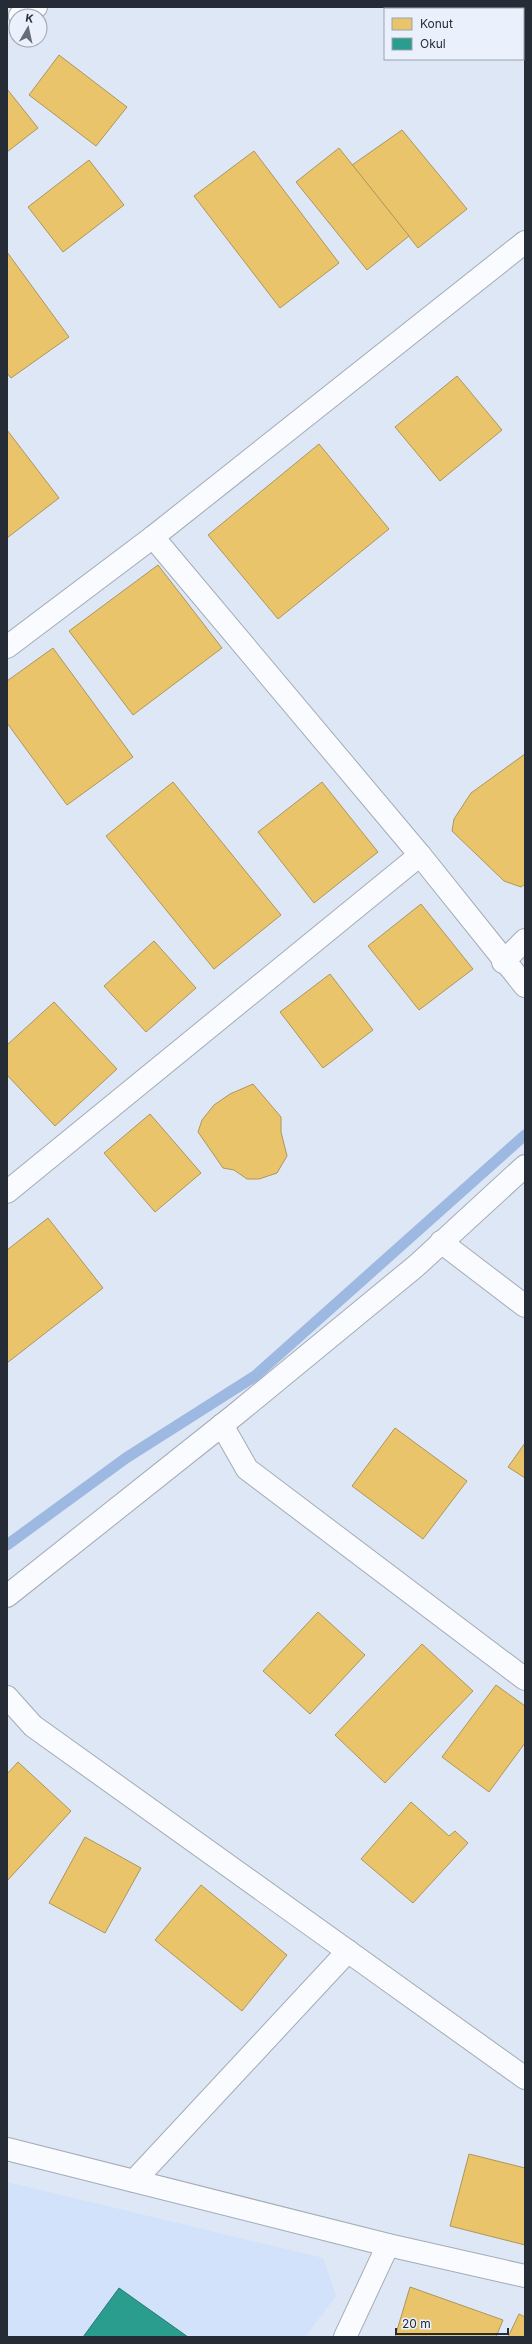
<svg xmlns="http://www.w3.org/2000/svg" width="532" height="2344" viewBox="0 0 532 2344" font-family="Inter,sans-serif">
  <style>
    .built { fill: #d1e2fa }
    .homes { fill: #e9c46a; stroke: #ae965a }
    .schools { fill: #2a9d8f; stroke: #297b74 }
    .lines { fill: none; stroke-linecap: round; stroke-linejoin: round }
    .stream { stroke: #9db9e2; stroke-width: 11 }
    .minor-casing { stroke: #a4abb6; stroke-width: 24 }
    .tertiary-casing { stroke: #a4abb6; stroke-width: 24 }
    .minor { stroke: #fafbfe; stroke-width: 22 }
    .tertiary { stroke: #fafbfe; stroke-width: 22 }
  </style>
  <rect width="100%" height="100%" fill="#dde7f5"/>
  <polygon class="built" points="7,2182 323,2258 336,2296 305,2337 7,2337"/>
  <g class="homes">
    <polygon points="59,55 127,107 96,146 29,95"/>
    <polygon points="7,89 38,128 7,152"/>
    <polygon points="402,130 467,209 418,248 352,165"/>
    <polygon points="339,148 409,236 367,270 296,182"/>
    <polygon points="254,151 339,263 280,308 194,196"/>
    <polygon points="89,160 124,205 63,252 28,207"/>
    <polygon points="7,252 69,337 11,378 7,373"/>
    <polygon points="457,376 502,430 440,481 395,427"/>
    <polygon points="7,430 59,498 7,538"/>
    <polygon points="319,444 389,529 278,619 208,535"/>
    <polygon points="158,565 222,648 133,715 69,631"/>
    <polygon points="53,648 133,757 67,805 7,723 7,681"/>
    <polygon points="525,754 525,884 521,887 504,881 452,831 454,819 471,793"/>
    <polygon points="173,782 281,915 214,969 106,836"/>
    <polygon points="322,782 378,852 314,903 258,832"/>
    <polygon points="421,904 473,969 419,1010 368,946"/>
    <polygon points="154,941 196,988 146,1032 104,986"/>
    <polygon points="330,974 373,1030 323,1068 280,1012"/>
    <polygon points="54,1002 117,1069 55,1126 7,1075 7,1045"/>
    <polygon points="253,1084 281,1117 281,1132 287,1156 277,1173 259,1179 247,1179 234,1170 223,1168 198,1132 202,1120 214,1105 230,1094"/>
    <polygon points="150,1114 201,1173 155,1212 104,1153"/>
    <polygon points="48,1218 103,1288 7,1363 7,1250"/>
    <polygon points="395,1428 467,1481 423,1539 352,1486"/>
    <polygon points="525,1443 525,1478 508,1467"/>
    <polygon points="318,1612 365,1655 310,1714 263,1671"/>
    <polygon points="422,1644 473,1691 385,1783 335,1735"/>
    <polygon points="496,1685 525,1706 525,1743 489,1792 442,1757"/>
    <polygon points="18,1762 71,1811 7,1881 7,1774"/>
    <polygon points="411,1802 449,1836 455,1831 468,1843 413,1903 361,1859"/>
    <polygon points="85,1837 141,1868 105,1933 49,1903"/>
    <polygon points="201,1885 287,1955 242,2011 155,1940"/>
    <polygon points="469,2154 525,2168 525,2245 450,2226"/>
    <polygon points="410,2287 503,2320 496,2337 395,2337"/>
    <polygon points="519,2314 525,2317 525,2337 508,2337"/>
  </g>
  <polygon class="schools" points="119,2288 188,2337 83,2337"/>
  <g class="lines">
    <polyline class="stream" points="7,1545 126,1458 255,1376 525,1135"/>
    <defs>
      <g id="minor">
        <polyline points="20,16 36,7"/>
        <polyline points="153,537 420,855 525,986"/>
        <polyline points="503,962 525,940"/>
        <polyline points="7,1192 420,855"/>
        <polyline points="441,1242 525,1306"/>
        <polyline points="222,1425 247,1469 525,1679"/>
        <polyline points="7,1596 236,1414 416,1266 525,1166"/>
        <polyline points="7,1697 33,1726 525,2078"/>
        <polyline points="134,2181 348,1951"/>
        <polyline points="345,2337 388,2245"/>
      </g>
      <g id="tertiary">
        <polyline points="7,647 153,537 525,242"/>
        <polyline points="7,2149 388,2245 525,2276"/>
      </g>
    </defs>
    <use href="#minor" class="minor-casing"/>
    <use href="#tertiary" class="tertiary-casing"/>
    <use href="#minor" class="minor"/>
    <use href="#tertiary" class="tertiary"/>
  </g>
  <rect width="532" height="2344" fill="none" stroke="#262c36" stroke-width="16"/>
  <rect x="384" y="8" width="140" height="52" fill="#eaf1fc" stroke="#9ca2ad"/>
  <rect x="392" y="18" width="20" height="12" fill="#e9c46a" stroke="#9ca2ad"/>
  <text x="420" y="28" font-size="12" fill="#262c36">Konut</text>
  <rect x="392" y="38" width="20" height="12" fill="#2a9d8f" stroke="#9ca2ad"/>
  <text x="420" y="48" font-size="12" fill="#262c36">Okul</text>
  <g transform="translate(28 28) rotate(9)"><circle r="19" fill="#eaf1fc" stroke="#9ca2ad"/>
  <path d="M0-3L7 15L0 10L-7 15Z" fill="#666d79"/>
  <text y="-6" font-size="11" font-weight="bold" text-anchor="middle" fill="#262c36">K</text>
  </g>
  <path d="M396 2328v6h112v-6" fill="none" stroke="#262c36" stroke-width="2"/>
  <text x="402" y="2328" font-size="12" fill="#262c36" stroke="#eaf1fc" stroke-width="3" paint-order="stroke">20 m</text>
</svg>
